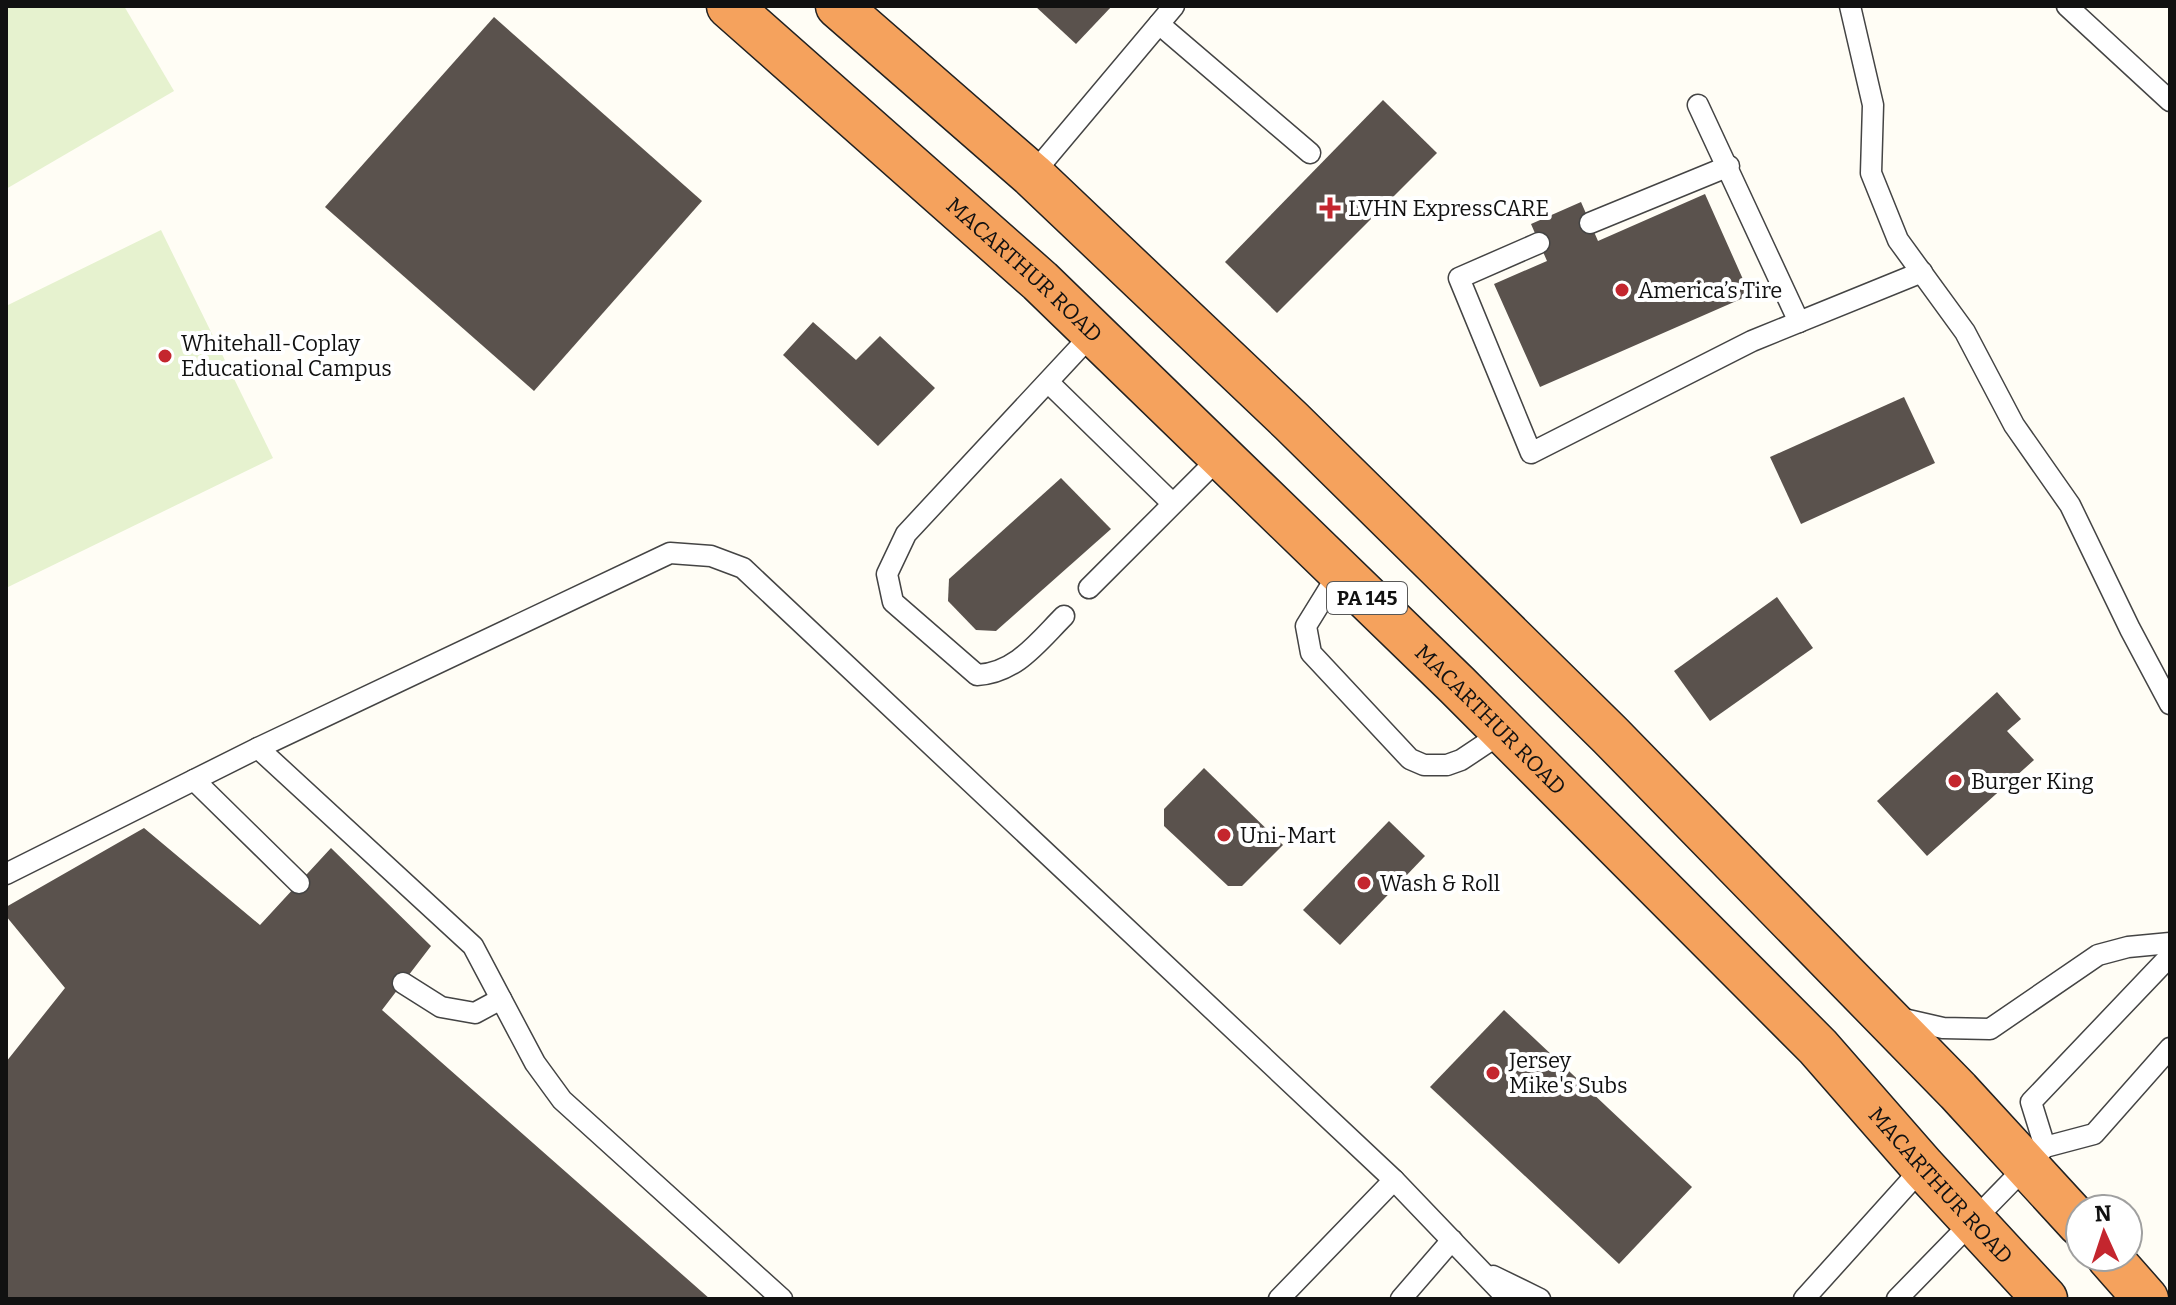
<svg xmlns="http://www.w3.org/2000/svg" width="2176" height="1305" viewBox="0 0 2176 1305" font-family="Bitter,serif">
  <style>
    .pitch { fill: #e6f2cf }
    .building { fill: #5a524d }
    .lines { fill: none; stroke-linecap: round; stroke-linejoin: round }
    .lane-casing { stroke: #444; stroke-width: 23 }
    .highway-casing { stroke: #222; stroke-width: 47 }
    .lane { stroke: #fff; stroke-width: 20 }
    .highway { stroke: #f5a25d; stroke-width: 44 }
    .poi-dot { fill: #c4262e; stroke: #fff; stroke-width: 3 }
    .labels { text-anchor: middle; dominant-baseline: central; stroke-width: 8; stroke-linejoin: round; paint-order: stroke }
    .shield { fill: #fff; stroke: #585858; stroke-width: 2 }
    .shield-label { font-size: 20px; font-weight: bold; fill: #111 }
    .poi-label { font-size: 22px; fill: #111; stroke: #fff; text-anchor: start }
    .street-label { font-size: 22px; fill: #111; stroke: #fff }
  </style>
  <rect width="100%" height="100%" fill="#fffdf5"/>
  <g class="pitch">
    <polygon points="6,6 124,6 174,91 6,189"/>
    <polygon points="161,230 273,458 6,588 6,306"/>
  </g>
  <g class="building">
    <polygon points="1035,6 1112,6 1076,44"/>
    <polygon points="494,17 702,201 534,391 325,207"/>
    <polygon points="1383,100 1437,153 1277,313 1225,262"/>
    <polygon points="1705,194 1750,295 1540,387 1494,284 1547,261 1531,224 1581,202 1598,241"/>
    <polygon points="813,322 856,360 880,336 935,388 878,446 783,355"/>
    <polygon points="1904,397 1935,463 1801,524 1770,457"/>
    <polygon points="1061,478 1111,529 996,631 976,630 948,601 949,579"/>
    <polygon points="1777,597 1813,648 1710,721 1674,671"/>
    <polygon points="1997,692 2021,719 2007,731 2034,760 1927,856 1877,801"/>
    <polygon points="1204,768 1283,845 1242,886 1228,886 1164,826 1164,809"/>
    <polygon points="1389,821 1425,856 1340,945 1303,910"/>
    <polygon points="144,828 260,925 331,848 431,946 382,1010 710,1299 6,1299 6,1062 65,988 6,916 6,907"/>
    <polygon points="1504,1010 1692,1187 1619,1264 1430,1087"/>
  </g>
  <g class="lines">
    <defs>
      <g id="lane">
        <polyline points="1850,6 1873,105 1871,173 1898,240 1965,332 2014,425 2070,505 2130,629 2170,704"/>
        <polyline points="2067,6 2170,101"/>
        <polyline points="1159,24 1310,153"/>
        <polyline points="1698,105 1799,322"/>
        <polyline points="1032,175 1174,6"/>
        <polyline points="1590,223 1729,166"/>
        <polyline points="1539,243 1459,278 1531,453 1752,341 1922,272"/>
        <polyline points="1048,382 1172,503"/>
        <polyline points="1340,571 1306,626 1311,653 1410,759 1424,765 1447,765 1461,760 1503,732"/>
        <polyline points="1089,588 1221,456"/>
        <path d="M1064,616c-26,26 -48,57 -87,59l-84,-73 -6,-28 19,-40 187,-201"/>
        <polyline points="258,748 194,780 299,883"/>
        <polyline points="6,874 194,780"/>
        <polyline points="403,983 441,1007 475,1013 501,999"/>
        <polyline points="1895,1017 1943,1028 1990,1029 2098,955 2128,947 2170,943"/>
        <polyline points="2045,1147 2031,1102 2170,956"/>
        <polyline points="1493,1276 1540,1299"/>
        <polyline points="782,1299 562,1100 535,1063 473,946 258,748 670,553 711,556 743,568 1394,1180 1508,1299"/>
        <polyline points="1279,1299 1394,1180"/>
        <polyline points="1401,1299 1452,1240"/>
        <polyline points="1804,1299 1923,1167"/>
        <polyline points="1897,1299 2045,1147 2094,1134 2170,1048"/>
      </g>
      <g id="highway">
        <path id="s1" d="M729,6l311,275 417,404 361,362 105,120 122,132"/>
        <polyline points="838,6 1032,175 1291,421 1610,735 1958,1091 2080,1224"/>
        <polyline points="2109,1257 2146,1299"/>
      </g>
    </defs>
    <use href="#lane" class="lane-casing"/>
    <use href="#highway" class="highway-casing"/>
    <use href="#lane" class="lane"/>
    <use href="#highway" class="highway"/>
  </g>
  <g class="poi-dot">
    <path d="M1326 196h8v8h8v8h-8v8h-8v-8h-8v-8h8z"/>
    <circle cx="1622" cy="290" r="8"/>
    <circle cx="165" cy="356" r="8"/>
    <circle cx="1955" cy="781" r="8"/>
    <circle cx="1224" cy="835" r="8"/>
    <circle cx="1364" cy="883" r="8"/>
    <circle cx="1493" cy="1073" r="8"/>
  </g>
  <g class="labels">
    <rect class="shield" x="1327" y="582" width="80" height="32" rx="6"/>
    <g class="shield-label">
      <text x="1367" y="598">PA 145</text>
    </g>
    <g class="poi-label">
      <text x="1348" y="208">LVHN ExpressCARE</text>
      <text x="1638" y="290">America’s Tire</text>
      <text x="181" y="343">Whitehall-Coplay<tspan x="181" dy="25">Educational Campus</tspan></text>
      <text x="1971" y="781">Burger King</text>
      <text x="1240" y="835">Uni-Mart</text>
      <text x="1380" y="883">Wash &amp; Roll</text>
      <text x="1509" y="1060">Jersey<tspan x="1509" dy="25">Mike's Subs</tspan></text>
    </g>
    <g class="street-label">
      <text stroke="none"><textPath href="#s1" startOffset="396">MACARTHUR ROAD</textPath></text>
      <text stroke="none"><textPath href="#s1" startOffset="1044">MACARTHUR ROAD</textPath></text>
      <text stroke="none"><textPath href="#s1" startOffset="1692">MACARTHUR ROAD</textPath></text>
    </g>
  </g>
  <rect width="2176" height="1305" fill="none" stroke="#111111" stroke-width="16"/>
  <g transform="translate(2104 1233) rotate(357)"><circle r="38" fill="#ffffff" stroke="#a0a0a0" stroke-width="2"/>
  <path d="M0-6L14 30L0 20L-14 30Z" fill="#c4262e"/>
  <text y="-12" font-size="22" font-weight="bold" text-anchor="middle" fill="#111111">N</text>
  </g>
</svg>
